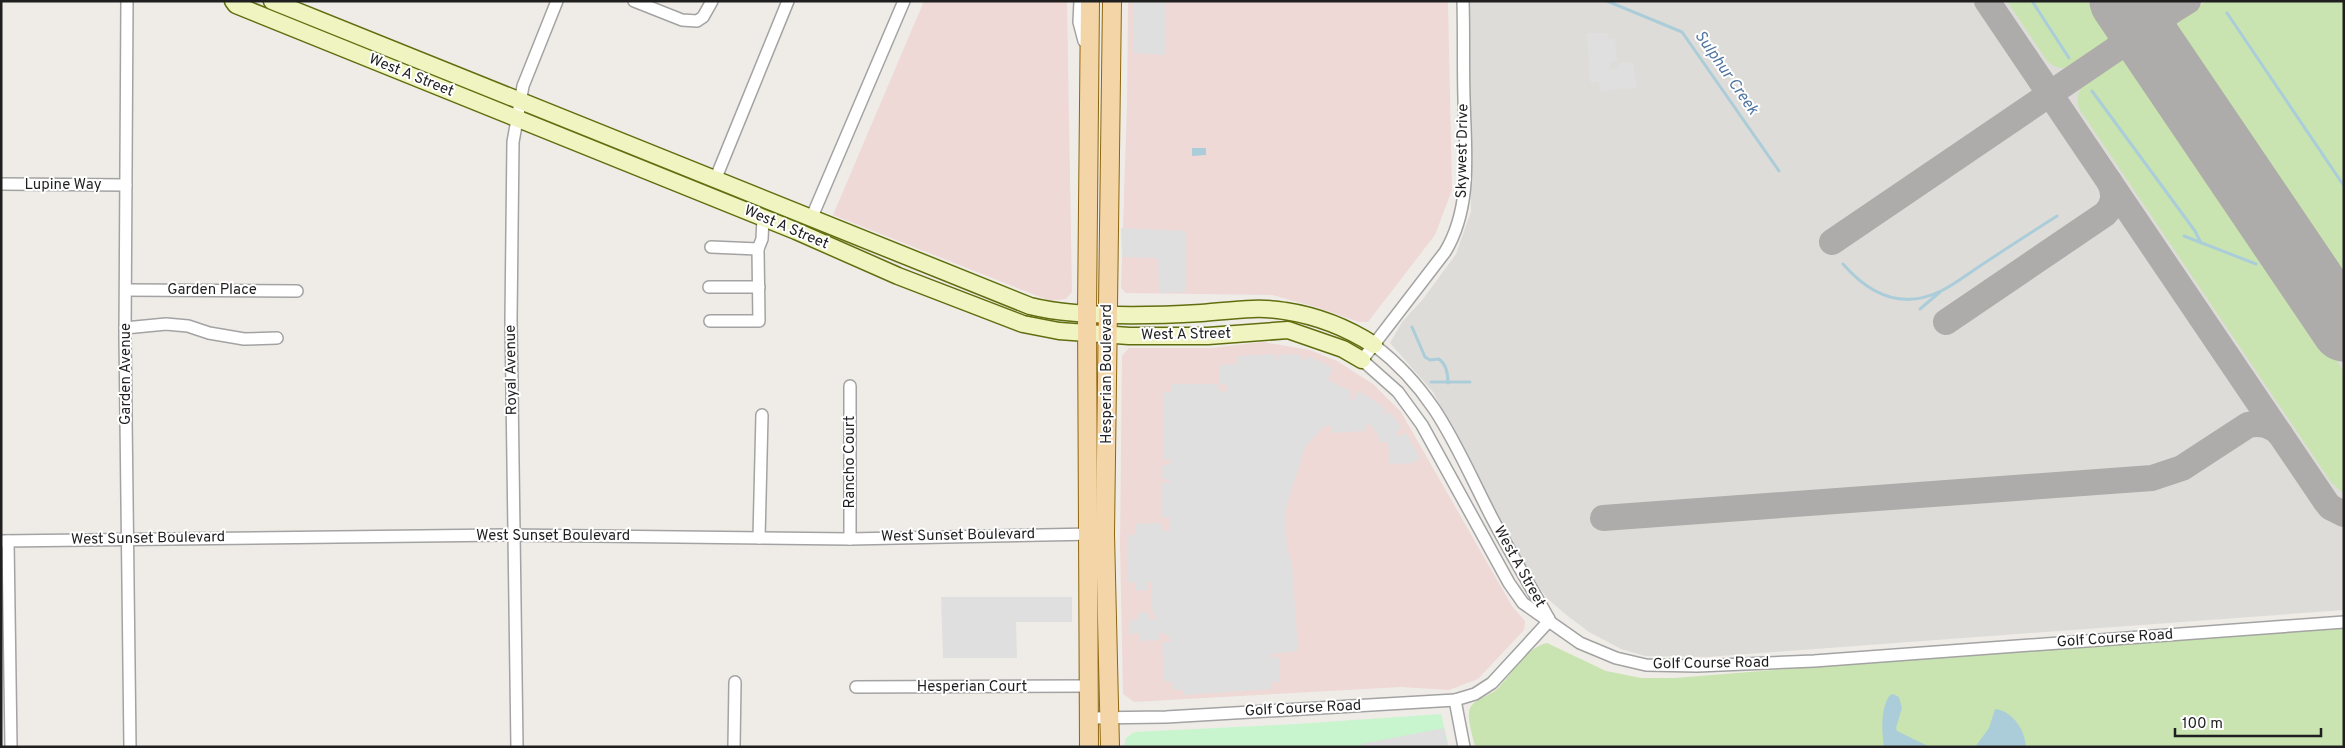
<svg xmlns="http://www.w3.org/2000/svg" width="2345" height="748" viewBox="0 0 2345 748" font-family="Overpass,sans-serif">
  <style>
    .commercial { fill: #eed9d7 }
    .airport { fill: #dedcd8 }
    .grass { fill: #c9e4b1 }
    .park { fill: #c8f5cd }
    .parking { fill: #dfdfdf }
    .water { fill: #abcdd9 }
    .lines { fill: none; stroke-linecap: round; stroke-linejoin: round }
    .stream { stroke: #abcdd9; stroke-width: 3 }
    .taxiway { stroke: #aeacaa; stroke-width: 26 }
    .runway { stroke: #aeacaa; stroke-width: 65 }
    .street-casing { stroke: #a3a3a3; stroke-width: 14 }
    .secondary-casing { stroke: #606e0f; stroke-width: 19 }
    .primary-casing { stroke: #8d670e; stroke-width: 20 }
    .street { stroke: #fff; stroke-width: 11 }
    .secondary { stroke: #f0f4c0; stroke-width: 16 }
    .primary { stroke: #f4d5a7; stroke-width: 18 }
    .labels { text-anchor: middle; dominant-baseline: central; stroke-width: 4; stroke-linejoin: round; paint-order: stroke }
    .street-label { font-size: 15px; fill: #1f1f1f; stroke: #fff }
    .water-label { font-size: 16px; font-style: italic; fill: #5176a0; stroke: #fff }
  </style>
  <rect width="100%" height="100%" fill="#efece7"/>
  <g class="commercial">
    <polygon points="924,1 1067,1 1072,292 1066,299 1050,301 833,215"/>
    <polygon points="1128,1 1448,1 1452,190 1435,235 1368,322 1359,322 1316,307 1272,295 1126,293 1121,288 1127,104"/>
    <polygon points="1263,342 1310,350 1337,361 1373,384 1401,412 1512,606 1525,621 1524,630 1478,679 1449,690 1401,687 1134,702 1123,694 1120,544 1122,356 1129,348 1211,348"/>
  </g>
  <polygon class="airport" points="1468,1 2344,1 2344,610 1707,657 1645,656 1621,649 1589,632 1565,614 1547,598 1525,567 1433,392 1390,343 1402,322 1423,299 1456,254 1471,211"/>
  <g class="grass">
    <path d="M2007,1h88l16,23v13c-7,8 -38,31 -48,31 -6,0 -11,-3 -15,-6z"/>
    <path d="M2207,1h137v287l-168,-250c-6,-18 19,-29 31,-37z"/>
    <path d="M2122,58l9,1 213,312v123l-13,-12 -251,-372c-12,-26 24,-40 42,-52z"/>
    <path d="M2344,628v119h-869c-2,-11 -9,-29 -5,-39 4,-9 19,-12 26,-18 15,-14 30,-43 51,-47l59,28 35,7h34l247,-20z"/>
  </g>
  <polygon class="park" points="1441,714 1449,747 1124,747 1126,738 1134,732 1296,724"/>
  <g class="parking">
    <polygon points="1134,1 1165,1 1165,55 1133,53"/>
    <polygon points="1587,33 1608,33 1608,39 1615,38 1617,61 1610,62 1610,69 1618,69 1619,63 1633,62 1637,88 1600,91 1599,82 1590,82"/>
    <polygon points="1121,228 1185,231 1186,292 1159,293 1158,258 1122,257"/>
    <polygon points="1275,354 1277,362 1279,354 1302,355 1303,363 1308,356 1333,368 1328,380 1351,391 1350,398 1352,401 1359,391 1385,408 1382,416 1389,411 1402,427 1396,433 1399,437 1406,433 1420,457 1413,463 1390,464 1388,442 1379,442 1378,434 1370,425 1365,424 1365,431 1331,433 1331,426 1324,426 1305,447 1286,508 1285,520 1287,548 1292,564 1298,651 1271,654 1271,658 1279,657 1280,682 1272,682 1271,689 1184,695 1184,690 1173,690 1172,682 1164,681 1162,642 1171,642 1169,636 1159,632 1159,640 1140,641 1139,633 1130,634 1130,621 1137,620 1137,613 1148,612 1149,620 1155,619 1155,616 1152,609 1152,582 1148,582 1148,590 1136,591 1136,583 1127,582 1127,535 1136,535 1135,524 1162,523 1162,531 1169,531 1170,523 1170,517 1162,517 1162,483 1169,483 1170,481 1162,478 1162,465 1168,465 1172,460 1164,459 1164,392 1172,393 1172,384 1218,384 1219,391 1224,392 1228,389 1227,385 1219,384 1219,365 1238,364 1238,356"/>
    <polygon points="1072,597 1072,622 1016,622 1017,658 943,658 941,597"/>
    <polygon points="1444,728 1448,747 1362,747 1361,744"/>
  </g>
  <g class="water">
    <polygon points="1192,148 1206,148 1206,155 1192,156"/>
    <path d="M1893,694l6,3 3,11 -6,20 1,3 33,16h-46c-2,-16 -4,-38 6,-52z"/>
    <path d="M1995,709c18,2 30,21 31,38h-51l14,-19z"/>
  </g>
  <g class="lines">
    <g class="stream">
      <polyline points="1607,1 1682,32 1779,171"/>
      <polyline points="2032,1 2069,58"/>
      <polyline points="2227,13 2344,186"/>
      <polyline points="2092,91 2195,231 2201,243"/>
      <polyline points="2184,236 2256,264"/>
      <path d="M1843,264c26,30 59,46 98,27 14,-7 28,-18 42,-27 24,-16 49,-32 74,-48"/>
      <polyline points="1920,309 1940,292"/>
      <path d="M1412,327l13,30 5,3 9,-1c7,5 9,15 9,24"/>
      <polyline points="1431,382 1470,382"/>
    </g>
    <g class="taxiway">
      <polyline points="1987,1 2326,502 2330,507 2344,514"/>
      <path d="M2120,1c10,17 10,34 -4,48 32,-18 53,24 69,46 -12,-20 -40,-52 -23,-75 6,-8 17,-13 26,-19"/>
      <polyline points="1832,242 2116,49"/>
      <path d="M1946,322l159,-108c10,-10 10,-21 4,-33"/>
      <path d="M1603,518l549,-40 30,-10 66,-43c13,-3 23,0 32,9"/>
    </g>
    <polyline class="runway" points="2122,1 2344,329"/>
    <defs>
      <g id="street">
        <polyline points="127,1 125,335 130,747"/>
        <polyline points="634,1 682,20 697,21 703,17 712,1"/>
        <polyline points="1080,1 1079,22 1084,41"/>
        <path d="M1463,1c1,32 0,65 1,97 1,51 9,108 -19,154l-83,108 36,32 24,33 87,158 14,20 57,40 36,15 30,7 51,1 117,-5 530,-39"/>
        <polyline points="715,180 788,1"/>
        <polyline points="1,184 126,185"/>
        <polyline points="811,219 904,1"/>
        <polyline points="711,247 758,249"/>
        <polyline points="709,287 759,287"/>
        <polyline points="126,290 297,291"/>
        <polyline points="710,321 759,321 758,249 762,239 763,218"/>
        <polyline points="125,328 166,324 188,326 209,333 244,339 277,338"/>
        <path d="M1374,345c63,48 82,103 117,171 18,35 39,69 58,103"/>
        <polyline points="759,538 762,415"/>
        <polyline points="850,539 850,386"/>
        <polyline points="1,541 504,535 850,539 1094,534"/>
        <polyline points="8,541 11,747"/>
        <polyline points="856,687 1088,686"/>
        <polyline points="1455,700 1464,747"/>
        <polyline points="1089,718 1166,717 1455,700 1475,694 1492,683 1549,621"/>
        <polyline points="517,747 511,319 513,142 523,86 557,1"/>
        <polyline points="734,747 735,682"/>
      </g>
      <g id="secondary">
        <polyline points="233,1 236,5 796,231 898,276 1023,324 1059,331 1129,336 1208,336 1288,330 1343,349 1362,360"/>
        <path d="M272,1l758,305c49,12 120,10 171,7 28,-2 56,-7 84,-2 33,5 61,16 89,34"/>
      </g>
      <g id="primary">
        <polyline points="1089,747 1087,312 1090,1"/>
        <polyline points="1110,747 1105,534 1112,1"/>
      </g>
    </defs>
    <use href="#street" class="street-casing"/>
    <use href="#secondary" class="secondary-casing"/>
    <use href="#primary" class="primary-casing"/>
    <use href="#street" class="street"/>
    <use href="#secondary" class="secondary"/>
    <use href="#primary" class="primary"/>
  </g>
  <g class="labels">
    <g class="street-label">
      <text transform="translate(411 76) rotate(22)">West A Street</text>
      <text transform="translate(1463 151) rotate(-89)">Skywest Drive</text>
      <text x="63" y="185">Lupine Way</text>
      <text transform="translate(786 228) rotate(23)">West A Street</text>
      <text x="212" y="290">Garden Place</text>
      <text transform="translate(1186 335) rotate(-1)">West A Street</text>
      <text transform="translate(512 370) rotate(-91)">Royal Avenue</text>
      <text transform="translate(126 374) rotate(-90)">Garden Avenue</text>
      <text transform="translate(1107 374) rotate(-90)">Hesperian Boulevard</text>
      <text transform="translate(850 462) rotate(-90)">Rancho Court</text>
      <text x="553" y="536">West Sunset Boulevard</text>
      <text transform="translate(958 536) rotate(-1)">West Sunset Boulevard</text>
      <text transform="translate(148 539) rotate(-1)">West Sunset Boulevard</text>
      <text transform="translate(1519 567) rotate(61)">West A Street</text>
      <text transform="translate(2115 639) rotate(-4)">Golf Course Road</text>
      <text transform="translate(1711 664) rotate(-1)">Golf Course Road</text>
      <text x="972" y="687">Hesperian Court</text>
      <text transform="translate(1303 709) rotate(-3)">Golf Course Road</text>
    </g>
    <g class="water-label">
      <text transform="translate(1726 73) rotate(55)">Sulphur Creek</text>
    </g>
  </g>
  <rect width="2345" height="748" fill="none" stroke="#1f1f1f" stroke-width="5"/>
  <path d="M2175 728v8h146v-8" fill="none" stroke="#1f1f1f" stroke-width="2.5"/>
  <text x="2182" y="728" font-size="15" fill="#1f1f1f" stroke="#ffffff" stroke-width="4" paint-order="stroke">100 m</text>
</svg>
